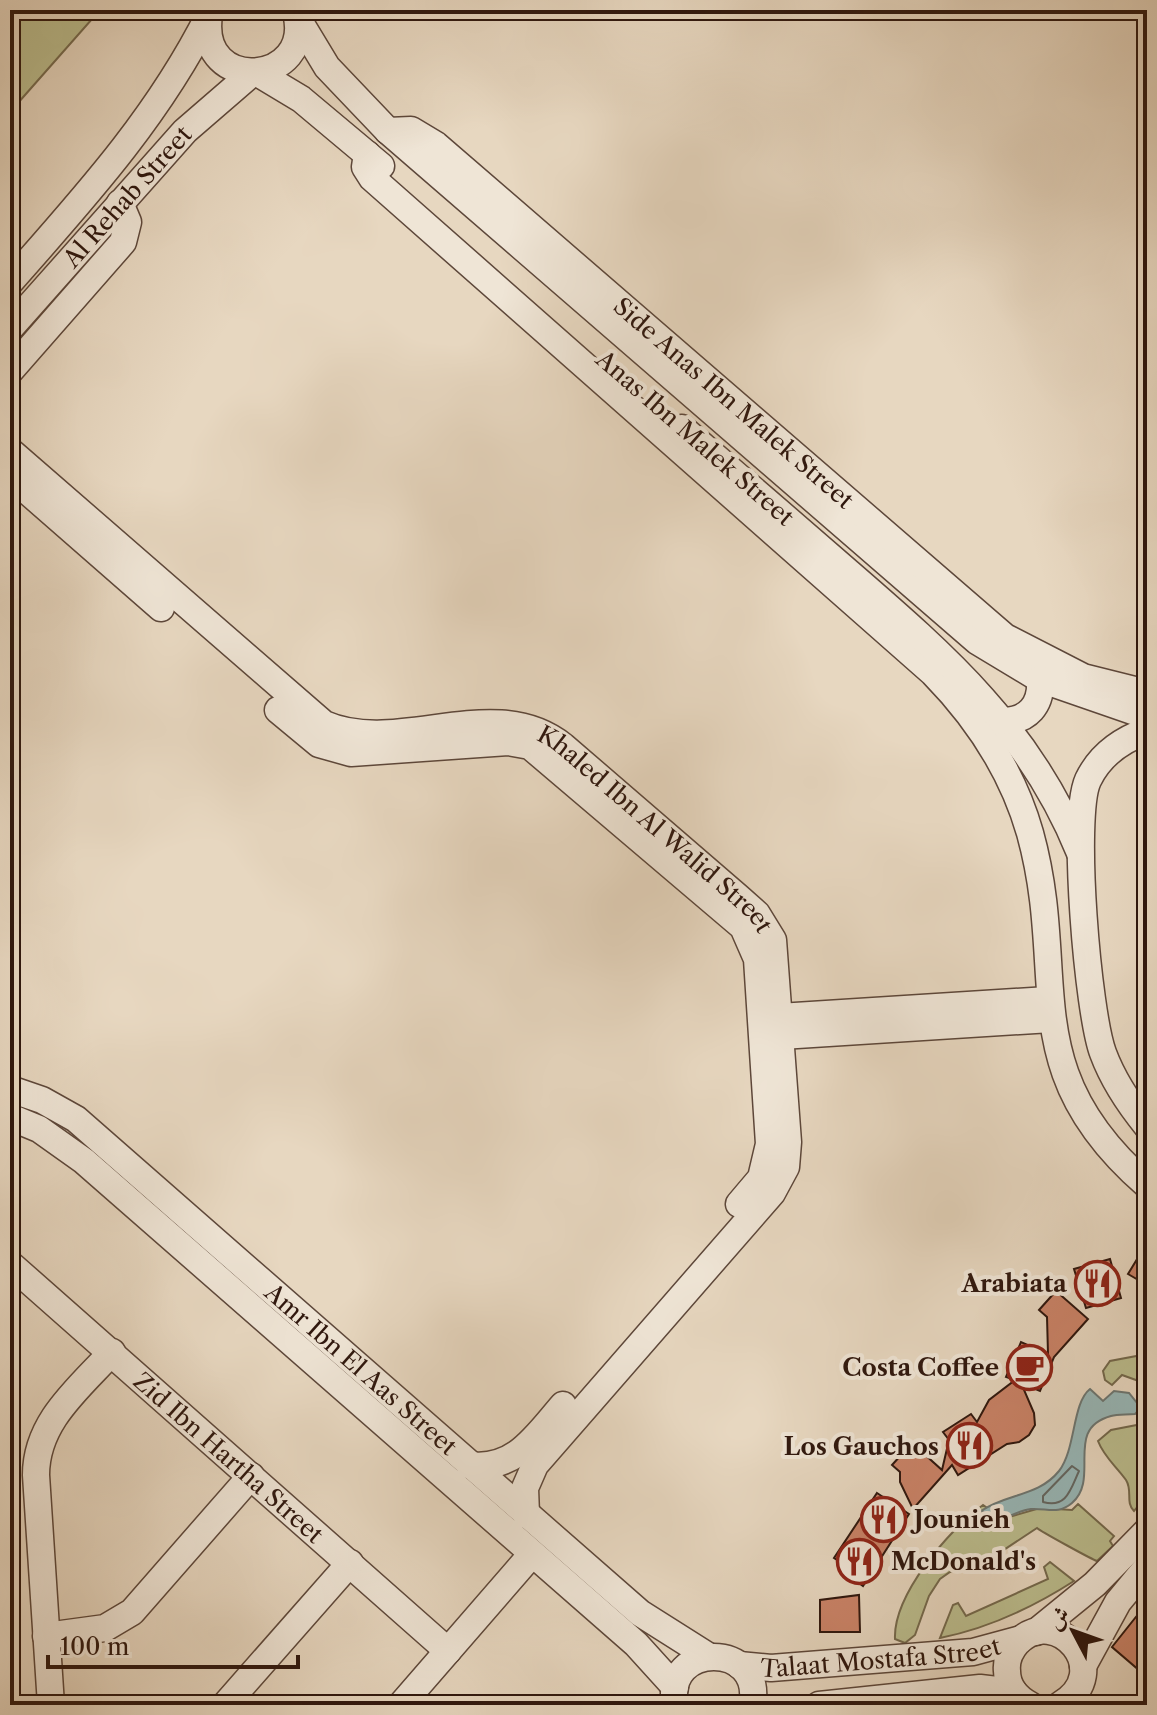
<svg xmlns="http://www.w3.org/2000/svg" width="1157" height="1715" viewBox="0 0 1157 1715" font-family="'Libre Caslon Text',Amiri,serif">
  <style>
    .green { fill: #bbbd8e; stroke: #756a4e; stroke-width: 2 }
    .water { fill: #98b8b8; stroke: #6e7874; stroke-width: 2 }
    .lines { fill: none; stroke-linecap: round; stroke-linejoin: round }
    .shore { stroke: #646863; stroke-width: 2 }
    .building { fill: #ca8368; stroke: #2f170e; stroke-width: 2 }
    .minor-casing { stroke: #5d473a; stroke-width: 29 }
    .minor { stroke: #efe5d6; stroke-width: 26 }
    .labels { text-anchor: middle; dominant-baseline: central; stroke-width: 8; stroke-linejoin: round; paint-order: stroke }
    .street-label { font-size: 24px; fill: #2f170e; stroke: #efe5d6 }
    .poi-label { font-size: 24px; font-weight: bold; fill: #2f170e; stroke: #efe5d6; text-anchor: end }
  </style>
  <rect width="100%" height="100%" fill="#e7d7c0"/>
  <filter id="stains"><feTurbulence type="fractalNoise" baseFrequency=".0025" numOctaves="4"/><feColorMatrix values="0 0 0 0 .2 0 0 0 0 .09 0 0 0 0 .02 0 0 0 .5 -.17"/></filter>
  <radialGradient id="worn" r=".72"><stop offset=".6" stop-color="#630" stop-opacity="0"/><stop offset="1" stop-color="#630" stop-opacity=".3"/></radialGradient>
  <g class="green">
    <polygon points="10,10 100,10 10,112"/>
    <polygon points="1147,1354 1147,1384 1122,1375 1112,1385 1105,1380 1103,1371 1110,1361"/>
    <path d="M1147,1423l-1,73 -12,15c-9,-9 -1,-20 -8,-31 -10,-14 -22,-23 -28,-39l13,-11z"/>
    <path d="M1078,1504l36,32 -4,5 3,5 -16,15c-4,-1 -57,-30 -60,-33l-41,27 -46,17 -10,7 -11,17 -14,39 -10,8 -10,-4c-2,-44 54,-109 88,-134l17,12h9l31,-9 32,2z"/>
    <path d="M1050,1562l24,19c-42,27 -84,47 -134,57l13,-33 5,-2 8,13 82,-37 -4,-12z"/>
  </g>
  <path class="water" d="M1090,1389l13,12 11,-10 15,2 12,15 -6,6c-8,1 -17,0 -24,2 -48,13 -10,62 -39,87 -14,12 -25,5 -41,6 -10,1 -20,7 -29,10l-21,-8c26,-18 57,-14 78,-40 17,-22 13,-68 31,-82z"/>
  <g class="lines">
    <path class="shore" d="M1072,1466l7,5c-8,17 -12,38 -36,31v-6z"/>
  </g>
  <g class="building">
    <polygon points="1139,1256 1147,1261 1147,1285 1128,1274"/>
    <polygon points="1110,1259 1121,1298 1086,1308 1074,1269"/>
    <polygon points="1056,1291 1088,1319 1054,1357 1040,1391 1021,1383 1034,1413 1035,1425 1029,1435 1019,1442 1007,1444 958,1475 952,1465 913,1509 900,1482 900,1472 892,1465 912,1443 942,1470 949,1440 943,1432 971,1414 977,1422 989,1400 1015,1380 1006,1377 1021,1342 1048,1354 1047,1317 1039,1310"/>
    <polygon points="877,1493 909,1514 863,1586 847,1574 843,1564 834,1558"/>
    <polygon points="859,1595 860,1632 820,1632 820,1600"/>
    <polygon points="1147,1603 1147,1677 1112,1647"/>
  </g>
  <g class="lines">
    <defs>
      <g id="minor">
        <path d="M209,15c-12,81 106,70 87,-2"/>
        <polyline points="298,19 327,67 388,131 977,641 1040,679 1147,716"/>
        <polyline points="256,72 301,99 381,166"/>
        <path id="s1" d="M388,131l23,-1 25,15 569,492 78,40 64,16"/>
        <path d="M367,154l-2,13 7,11 561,495c45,46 79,97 97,160 40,144 -18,235 117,352"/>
        <path d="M10,282c74,-84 148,-165 199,-267"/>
        <path id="s2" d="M10,328l175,-197 67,-58"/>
        <polyline points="10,371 123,242 128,222 120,203"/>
        <path d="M682,428c55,48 110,95 165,143 98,85 183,158 233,282"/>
        <path id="s3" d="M10,451l314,273c75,33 170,-33 239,22l175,151 19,17 16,26 15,202 -2,25 -14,26 -237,272 -10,23 1,27"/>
        <polyline points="10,476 161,608"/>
        <polyline points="278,710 319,744 351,753 508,742 530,746 743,927 757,959 769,1144 761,1178 739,1204"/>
        <path d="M1002,721c26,0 40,-16 38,-42"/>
        <path d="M1147,731c-26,9 -47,24 -59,49 -17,37 0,233 15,273 10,27 26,51 44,73"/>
        <polyline points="779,1017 1048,1000"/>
        <polyline points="781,1036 1051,1019"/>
        <path id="s4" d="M10,1089l32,11 34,19 564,494 68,43"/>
        <polyline points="10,1117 39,1129 84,1161 636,1644 675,1687"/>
        <path id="s5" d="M10,1264l438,387"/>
        <path d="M469,1465c46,6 67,-29 94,-60"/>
        <polyline points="1036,1632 1095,1584 1147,1531"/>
        <polyline points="46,1636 105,1628 132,1612 251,1476"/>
        <path id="s6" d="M739,1665l32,3 202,-16 48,-13"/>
        <polyline points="1083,1666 1118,1602 1147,1567"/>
        <path d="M51,1705l-15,-230c0,-53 42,-86 76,-123"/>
        <polyline points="225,1705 350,1563"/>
        <polyline points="401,1705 532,1554"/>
        <path d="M675,1705c-12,-64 90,-64 77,0"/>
        <polyline points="819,1705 980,1688 1014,1692"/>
        <path d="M1030,1705c-13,-7 -23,-18 -23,-34 -1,-10 3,-20 10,-28 39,-41 100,29 43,62"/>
      </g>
    </defs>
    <use href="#minor" class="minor-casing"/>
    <use href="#minor" class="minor"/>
  </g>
  <defs>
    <symbol id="restaurant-ring" viewBox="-11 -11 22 22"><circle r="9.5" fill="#efe5d6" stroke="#8f2418" stroke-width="1.5"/><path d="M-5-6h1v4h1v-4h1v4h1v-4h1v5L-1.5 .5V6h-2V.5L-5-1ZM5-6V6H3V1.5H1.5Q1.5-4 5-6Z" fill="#8f2418"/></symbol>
    <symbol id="cafe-ring" viewBox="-11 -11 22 22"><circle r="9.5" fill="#efe5d6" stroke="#8f2418" stroke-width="1.5"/><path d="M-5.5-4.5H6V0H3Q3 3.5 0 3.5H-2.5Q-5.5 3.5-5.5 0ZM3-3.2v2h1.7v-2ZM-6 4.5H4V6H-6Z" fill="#8f2418"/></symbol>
  </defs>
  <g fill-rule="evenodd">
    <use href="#restaurant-ring" x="1072" y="1258" width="51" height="51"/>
    <use href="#cafe-ring" x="1004" y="1342" width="51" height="51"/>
    <use href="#restaurant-ring" x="944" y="1420" width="51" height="51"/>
    <use href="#restaurant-ring" x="858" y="1494" width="51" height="51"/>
    <use href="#restaurant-ring" x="834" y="1536" width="51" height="51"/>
  </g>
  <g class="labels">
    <g class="street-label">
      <text stroke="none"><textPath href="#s2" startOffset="176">Al Rehab Street</textPath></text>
      <text stroke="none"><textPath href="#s1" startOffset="446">Side Anas Ibn Malek Street</textPath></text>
      <text transform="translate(695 438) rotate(41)">Anas Ibn Malek Street</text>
      <text stroke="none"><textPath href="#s3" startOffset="786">Khaled Ibn Al Walid Street</textPath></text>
      <text stroke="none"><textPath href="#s4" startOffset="452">Amr Ibn El Aas Street</textPath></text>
      <text stroke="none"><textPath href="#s5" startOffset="292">Zid Ibn Hartha Street</textPath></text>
      <text stroke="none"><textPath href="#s6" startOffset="142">Talaat Mostafa Street</textPath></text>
    </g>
    <g class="poi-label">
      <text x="1067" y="1283">Arabiata</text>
      <text x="999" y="1367">Costa Coffee</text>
      <text x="939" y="1446">Los Gauchos</text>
      <text x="914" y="1519" text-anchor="start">Jounieh</text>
      <text x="891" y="1561" text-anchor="start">McDonald's</text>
    </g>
  </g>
  <rect width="1157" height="1715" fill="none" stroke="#e7d7c0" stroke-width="40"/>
  <rect x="12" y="12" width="1133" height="1691" fill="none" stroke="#2f170e" stroke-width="4"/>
  <rect x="20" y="20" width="1117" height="1675" fill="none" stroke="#2f170e" stroke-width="2"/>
  <g transform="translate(1073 1631) rotate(311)" stroke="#efe5d6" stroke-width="6" paint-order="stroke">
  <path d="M0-6L14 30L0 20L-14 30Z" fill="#2f170e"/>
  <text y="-12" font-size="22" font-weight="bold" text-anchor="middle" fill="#2f170e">ش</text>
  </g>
  <path d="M48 1655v12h250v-12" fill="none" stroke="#2f170e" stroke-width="4"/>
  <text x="60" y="1655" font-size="24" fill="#2f170e" stroke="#efe5d6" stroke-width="6" paint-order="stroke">100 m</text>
  <rect width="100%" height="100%" filter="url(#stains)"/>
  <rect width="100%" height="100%" fill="url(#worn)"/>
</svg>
